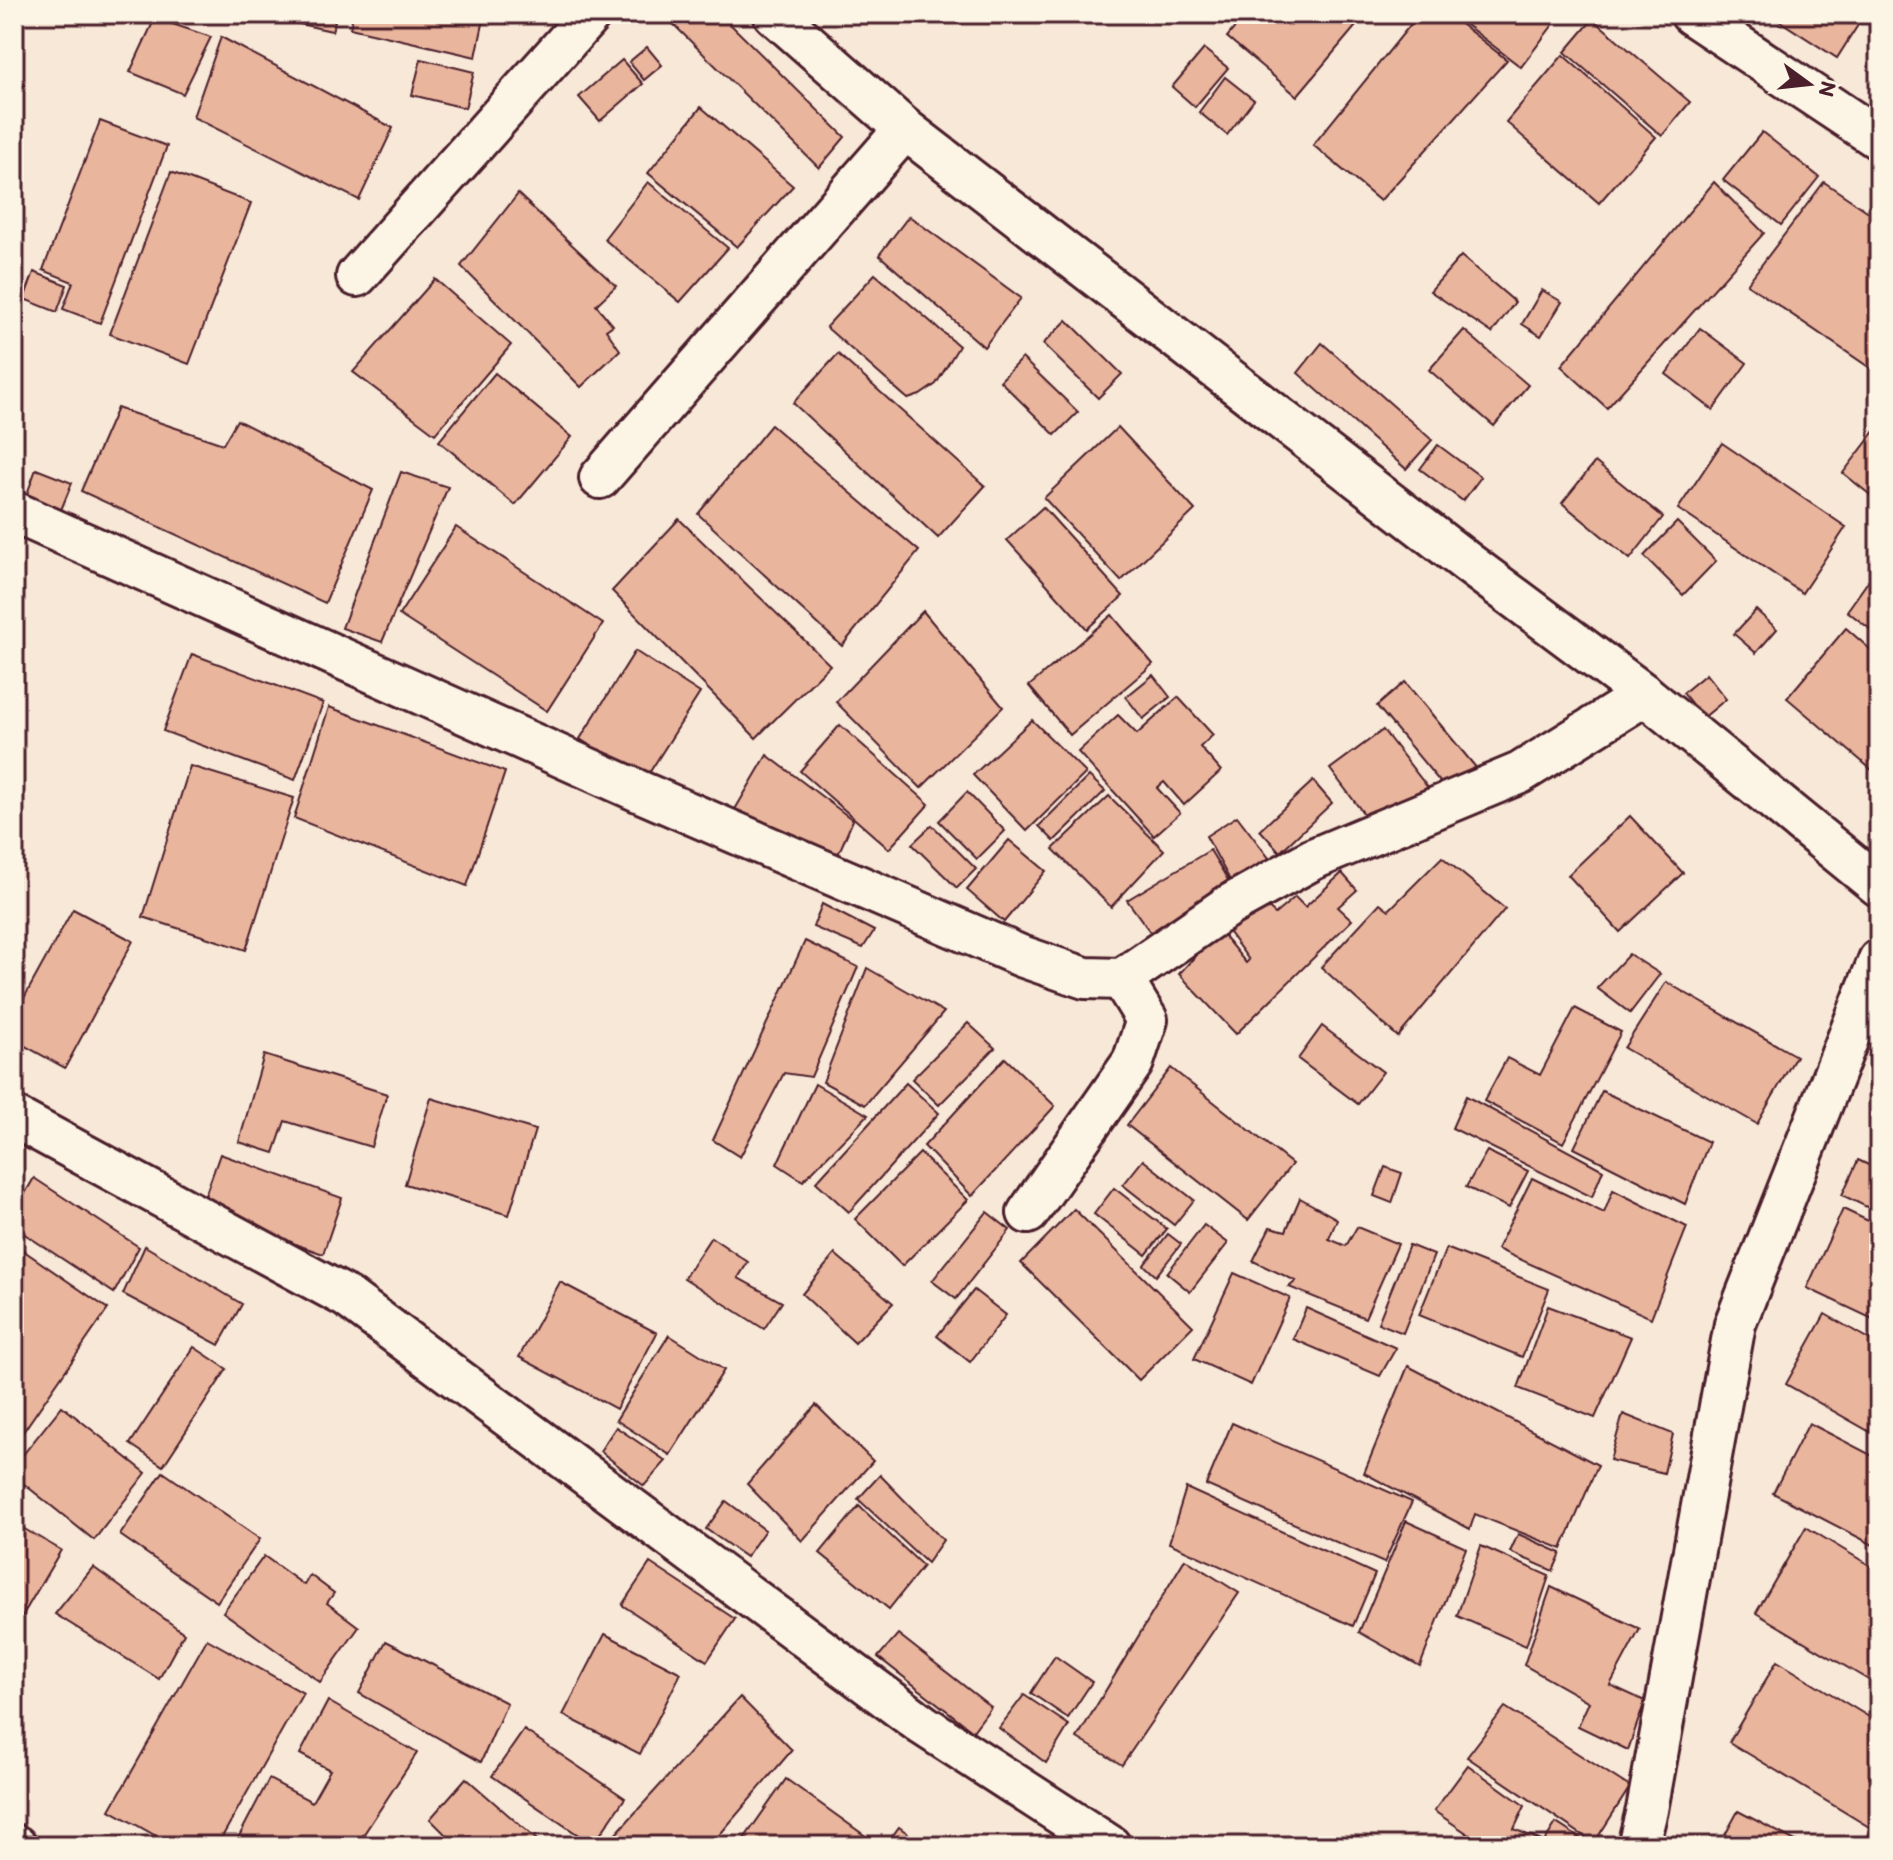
<svg xmlns="http://www.w3.org/2000/svg" width="1893" height="1860" viewBox="0 0 1893 1860" font-family="Itim,sans-serif">
  <style>
    .building { fill: #eab59d; stroke: #4a1f2b; stroke-width: 2 }
    .lines { fill: none; stroke-linecap: round; stroke-linejoin: round }
    .minor-casing { stroke: #4a1f2b; stroke-width: 46 }
    .minor { stroke: #fcf5e5; stroke-width: 40 }
  </style>
  <rect width="100%" height="100%" fill="#f8e8d7"/>
  <filter id="ink" filterUnits="userSpaceOnUse"><feTurbulence type="fractalNoise" baseFrequency=".0125" numOctaves="2"/><feDisplacementMap in="SourceGraphic" scale="16" xChannelSelector="R" yChannelSelector="G"/><feConvolveMatrix kernelMatrix="1 2 1 2 8 2 1 2 1" color-interpolation-filters="sRGB"/></filter>
  <g filter="url(#ink)">
    <g class="building">
      <polygon points="254,14 337,14 332,31"/>
      <polygon points="353,14 485,14 476,57 350,28"/>
      <polygon points="667,14 720,14 845,137 819,168 665,16"/>
      <polygon points="1246,14 1366,14 1297,96 1227,37"/>
      <polygon points="1419,14 1448,14 1507,60 1380,201 1313,145"/>
      <polygon points="1459,14 1561,14 1521,67 1457,18"/>
      <polygon points="1769,14 1865,14 1837,58"/>
      <polygon points="155,18 211,37 183,94 130,72"/>
      <polygon points="1593,19 1690,102 1662,136 1565,52"/>
      <polygon points="221,37 393,128 359,200 193,117"/>
      <polygon points="647,47 662,65 644,80 629,62"/>
      <polygon points="1204,49 1228,68 1195,107 1172,87"/>
      <polygon points="1563,55 1656,137 1599,203 1506,122"/>
      <polygon points="421,59 474,72 465,108 412,95"/>
      <polygon points="622,60 643,84 600,121 579,97"/>
      <polygon points="1225,77 1254,100 1227,135 1199,112"/>
      <polygon points="701,107 793,186 737,247 648,173"/>
      <polygon points="100,121 167,146 100,323 63,309 73,282 43,270"/>
      <polygon points="1762,132 1819,177 1781,225 1723,180"/>
      <polygon points="171,172 251,203 189,364 110,334"/>
      <polygon points="648,182 728,248 680,302 604,239"/>
      <polygon points="1714,182 1764,233 1607,408 1561,366"/>
      <polygon points="1824,182 1879,219 1879,374 1747,284"/>
      <polygon points="518,194 616,286 596,305 613,325 606,330 620,350 581,387 461,266"/>
      <polygon points="909,216 1021,298 984,347 879,255"/>
      <polygon points="1461,256 1515,302 1492,333 1430,291"/>
      <polygon points="34,272 67,285 57,312 24,299"/>
      <polygon points="875,274 959,346 936,384 920,395 908,399 826,327"/>
      <polygon points="435,279 511,345 435,434 353,372"/>
      <polygon points="1542,290 1562,302 1541,336 1522,324"/>
      <polygon points="1067,320 1122,374 1098,398 1043,344"/>
      <polygon points="1700,328 1747,363 1713,410 1666,374"/>
      <polygon points="1464,330 1528,385 1494,426 1429,370"/>
      <polygon points="1322,343 1432,440 1406,469 1298,373"/>
      <polygon points="838,354 985,486 938,538 793,403"/>
      <polygon points="1022,358 1078,412 1055,435 1000,381"/>
      <polygon points="495,373 572,437 515,505 439,441"/>
      <polygon points="117,408 223,444 237,420 373,490 325,603 81,491"/>
      <polygon points="771,425 919,551 842,646 698,514"/>
      <polygon points="1879,426 1879,502 1843,473"/>
      <polygon points="1118,427 1195,510 1121,581 1044,498"/>
      <polygon points="1722,443 1846,527 1802,593 1678,509"/>
      <polygon points="1438,445 1481,477 1463,501 1420,469"/>
      <polygon points="1595,462 1663,517 1630,559 1562,503"/>
      <polygon points="36,469 72,483 61,510 26,497"/>
      <polygon points="401,472 448,487 382,642 342,628"/>
      <polygon points="1043,507 1123,596 1087,629 1007,540"/>
      <polygon points="679,519 830,665 756,738 612,591"/>
      <polygon points="1677,522 1716,561 1683,595 1644,556"/>
      <polygon points="456,527 603,624 547,711 399,615"/>
      <polygon points="1879,566 1879,636 1847,611"/>
      <polygon points="1756,610 1777,629 1756,653 1734,634"/>
      <polygon points="923,611 1003,707 921,788 836,702"/>
      <polygon points="1112,615 1153,664 1070,735 1029,686"/>
      <polygon points="1846,628 1879,657 1879,776 1787,698"/>
      <polygon points="635,651 700,693 644,781 580,739"/>
      <polygon points="192,654 323,703 295,780 163,731"/>
      <polygon points="1706,674 1726,699 1703,718 1683,693"/>
      <polygon points="1153,675 1170,697 1143,719 1126,697"/>
      <polygon points="1405,682 1478,770 1450,794 1377,706"/>
      <polygon points="1178,697 1213,735 1200,747 1221,771 1184,805 1164,782 1157,788 1180,813 1154,836 1078,752 1118,715 1137,734"/>
      <polygon points="329,707 505,772 467,886 294,818"/>
      <polygon points="1032,720 1086,773 1027,831 973,775"/>
      <polygon points="840,725 929,804 889,849 800,771"/>
      <polygon points="1383,730 1432,793 1367,818 1330,769"/>
      <polygon points="767,755 853,820 831,871 727,823"/>
      <polygon points="190,766 294,798 246,950 143,917"/>
      <polygon points="1089,776 1105,791 1054,841 1039,826"/>
      <polygon points="1313,781 1332,803 1280,852 1260,830"/>
      <polygon points="967,792 1005,831 977,859 939,821"/>
      <polygon points="1109,796 1164,850 1111,907 1053,849"/>
      <polygon points="1237,816 1272,862 1232,884 1206,836"/>
      <polygon points="1630,816 1683,873 1620,932 1568,875"/>
      <polygon points="932,825 976,869 957,888 912,844"/>
      <polygon points="1009,840 1046,871 1004,922 967,890"/>
      <polygon points="1210,850 1228,880 1151,933 1127,900"/>
      <polygon points="1442,857 1505,909 1398,1037 1321,967 1380,903 1389,910"/>
      <polygon points="1342,873 1357,890 1338,907 1352,920 1236,1034 1179,974 1219,930 1246,963 1249,960 1224,926 1264,904 1275,914 1295,897 1305,907"/>
      <polygon points="822,904 874,931 863,948 813,927"/>
      <polygon points="73,909 133,941 65,1068 14,1040 14,1016"/>
      <polygon points="805,941 858,967 811,1077 784,1073 740,1157 713,1140"/>
      <polygon points="1629,954 1660,974 1630,1013 1597,988"/>
      <polygon points="867,968 944,1012 865,1105 823,1082"/>
      <polygon points="1666,982 1796,1056 1757,1124 1624,1048"/>
      <polygon points="1575,1008 1621,1032 1563,1143 1484,1101 1507,1058 1540,1075"/>
      <polygon points="968,1023 995,1048 939,1105 912,1079"/>
      <polygon points="1322,1026 1383,1072 1358,1104 1298,1059"/>
      <polygon points="264,1055 387,1094 371,1147 285,1121 274,1153 239,1142"/>
      <polygon points="1005,1058 1055,1106 972,1196 924,1146"/>
      <polygon points="1171,1068 1292,1164 1248,1220 1127,1125"/>
      <polygon points="906,1083 939,1113 849,1212 816,1182"/>
      <polygon points="815,1084 868,1115 803,1181 777,1164"/>
      <polygon points="1602,1091 1709,1142 1685,1204 1574,1148"/>
      <polygon points="1466,1096 1603,1170 1592,1197 1452,1128"/>
      <polygon points="431,1098 535,1130 509,1215 405,1184"/>
      <polygon points="1487,1151 1528,1171 1509,1208 1466,1187"/>
      <polygon points="920,1153 968,1200 902,1266 855,1219"/>
      <polygon points="220,1154 342,1198 323,1254 200,1210"/>
      <polygon points="1143,1160 1194,1200 1174,1225 1123,1185"/>
      <polygon points="1858,1160 1879,1170 1879,1213 1842,1195"/>
      <polygon points="1385,1167 1402,1173 1392,1203 1374,1196"/>
      <polygon points="34,1178 139,1247 114,1293 14,1227 14,1212"/>
      <polygon points="1532,1178 1604,1213 1613,1190 1687,1227 1651,1318 1497,1249"/>
      <polygon points="1114,1188 1167,1229 1146,1255 1094,1214"/>
      <polygon points="1300,1198 1337,1219 1329,1239 1346,1246 1357,1227 1398,1244 1365,1318 1289,1287 1296,1281 1253,1261 1270,1227 1286,1231"/>
      <polygon points="1074,1209 1193,1326 1139,1380 1021,1263"/>
      <polygon points="1843,1209 1879,1226 1879,1322 1807,1288"/>
      <polygon points="987,1212 1010,1230 956,1299 932,1281"/>
      <polygon points="1204,1225 1228,1243 1190,1292 1167,1273"/>
      <polygon points="1168,1234 1181,1244 1156,1276 1144,1265"/>
      <polygon points="711,1237 748,1262 738,1278 782,1302 764,1329 684,1278"/>
      <polygon points="14,1244 108,1309 14,1445"/>
      <polygon points="1409,1245 1434,1255 1403,1333 1378,1323"/>
      <polygon points="145,1246 242,1304 219,1345 123,1294"/>
      <polygon points="1446,1248 1549,1289 1522,1357 1419,1315"/>
      <polygon points="835,1254 893,1303 855,1343 802,1294"/>
      <polygon points="1234,1273 1290,1298 1251,1385 1194,1359"/>
      <polygon points="560,1282 657,1333 616,1409 519,1357"/>
      <polygon points="974,1290 1006,1315 970,1362 937,1336"/>
      <polygon points="1548,1306 1631,1337 1595,1418 1518,1388"/>
      <polygon points="1306,1308 1396,1348 1380,1376 1293,1339"/>
      <polygon points="1825,1314 1879,1345 1879,1437 1786,1384"/>
      <polygon points="669,1335 724,1370 670,1455 616,1420"/>
      <polygon points="194,1347 227,1369 163,1466 130,1444"/>
      <polygon points="1408,1366 1598,1465 1562,1549 1475,1514 1470,1529 1364,1473"/>
      <polygon points="816,1405 873,1461 802,1541 747,1484"/>
      <polygon points="62,1406 146,1473 94,1540 14,1476 14,1466"/>
      <polygon points="1623,1414 1673,1434 1664,1473 1610,1460"/>
      <polygon points="1232,1423 1412,1502 1384,1563 1206,1485"/>
      <polygon points="1809,1423 1879,1459 1879,1548 1773,1493"/>
      <polygon points="616,1427 666,1461 644,1486 600,1451"/>
      <polygon points="163,1472 260,1539 217,1602 120,1535"/>
      <polygon points="880,1475 943,1540 927,1563 858,1499"/>
      <polygon points="1186,1488 1375,1574 1353,1626 1169,1543"/>
      <polygon points="726,1501 765,1530 746,1557 706,1529"/>
      <polygon points="859,1506 923,1566 889,1609 820,1553"/>
      <polygon points="1406,1521 1466,1548 1420,1666 1359,1632"/>
      <polygon points="14,1523 61,1550 14,1630"/>
      <polygon points="1806,1527 1879,1571 1879,1666 1870,1681 1756,1613"/>
      <polygon points="1518,1534 1561,1553 1553,1571 1510,1552"/>
      <polygon points="1481,1546 1549,1576 1526,1646 1457,1616"/>
      <polygon points="264,1556 304,1585 310,1575 334,1593 327,1603 359,1627 320,1682 223,1612"/>
      <polygon points="1185,1559 1239,1593 1122,1765 1077,1738"/>
      <polygon points="650,1563 735,1619 707,1661 622,1605"/>
      <polygon points="93,1567 184,1633 159,1679 55,1614"/>
      <polygon points="1551,1587 1640,1629 1610,1685 1645,1701 1628,1750 1578,1726 1589,1702 1524,1665"/>
      <polygon points="605,1634 681,1673 640,1754 563,1715"/>
      <polygon points="898,1634 991,1707 973,1731 878,1657"/>
      <polygon points="207,1639 303,1693 217,1846 174,1846 110,1810"/>
      <polygon points="386,1641 507,1703 481,1762 359,1693"/>
      <polygon points="1055,1656 1092,1682 1068,1718 1031,1693"/>
      <polygon points="1777,1661 1879,1723 1879,1833 1729,1742"/>
      <polygon points="1024,1695 1069,1725 1046,1763 999,1728"/>
      <polygon points="740,1697 792,1750 710,1846 624,1846 614,1836"/>
      <polygon points="328,1701 417,1753 356,1846 234,1846 269,1779 312,1802 330,1770 300,1754"/>
      <polygon points="1505,1707 1630,1787 1594,1843 1467,1757"/>
      <polygon points="524,1730 625,1798 593,1845 492,1776"/>
      <polygon points="1468,1765 1525,1806 1514,1829 1544,1842 1556,1823 1592,1846 1486,1846 1434,1811"/>
      <polygon points="466,1778 544,1846 457,1846 430,1819"/>
      <polygon points="786,1779 864,1835 856,1846 739,1846"/>
      <polygon points="1738,1811 1805,1846 1719,1846"/>
      <polygon points="899,1827 925,1846 885,1846"/>
    </g>
    <g class="lines">
      <defs>
        <g id="minor">
          <polyline points="774,14 905,129 1468,563 1645,695 1879,886"/>
          <polyline points="1691,14 1879,139"/>
          <polyline points="357,276 591,14"/>
          <polyline points="600,478 905,129"/>
          <polyline points="14,512 643,793 1021,956 1085,978 1122,979 1228,906 1313,859 1520,773 1645,695"/>
          <polyline points="14,1117 347,1297 923,1725 1110,1846"/>
          <polyline points="1028,1213 1133,1062 1147,1020 1122,979"/>
          <polyline points="14,1845 16,1846"/>
          <polyline points="1638,1846 1647,1810 1735,1324 1879,960"/>
        </g>
      </defs>
      <use href="#minor" class="minor-casing"/>
      <use href="#minor" class="minor"/>
    </g>
  </g>
  <rect width="1893" height="1860" fill="none" stroke="#fcf5e5" stroke-width="48"/>
  <rect x="24" y="24" width="1845" height="1812" fill="none" stroke="#4a1f2b" stroke-width="3" filter="url(#ink)"/>
  <g transform="translate(1809 84) rotate(105)" stroke="#fcf5e5" stroke-width="6" paint-order="stroke">
  <path d="M0-6L14 30L0 20L-14 30Z" fill="#4a1f2b"/>
  <text y="-12" font-size="22" font-weight="bold" text-anchor="middle" fill="#4a1f2b">N</text>
  </g>
</svg>
